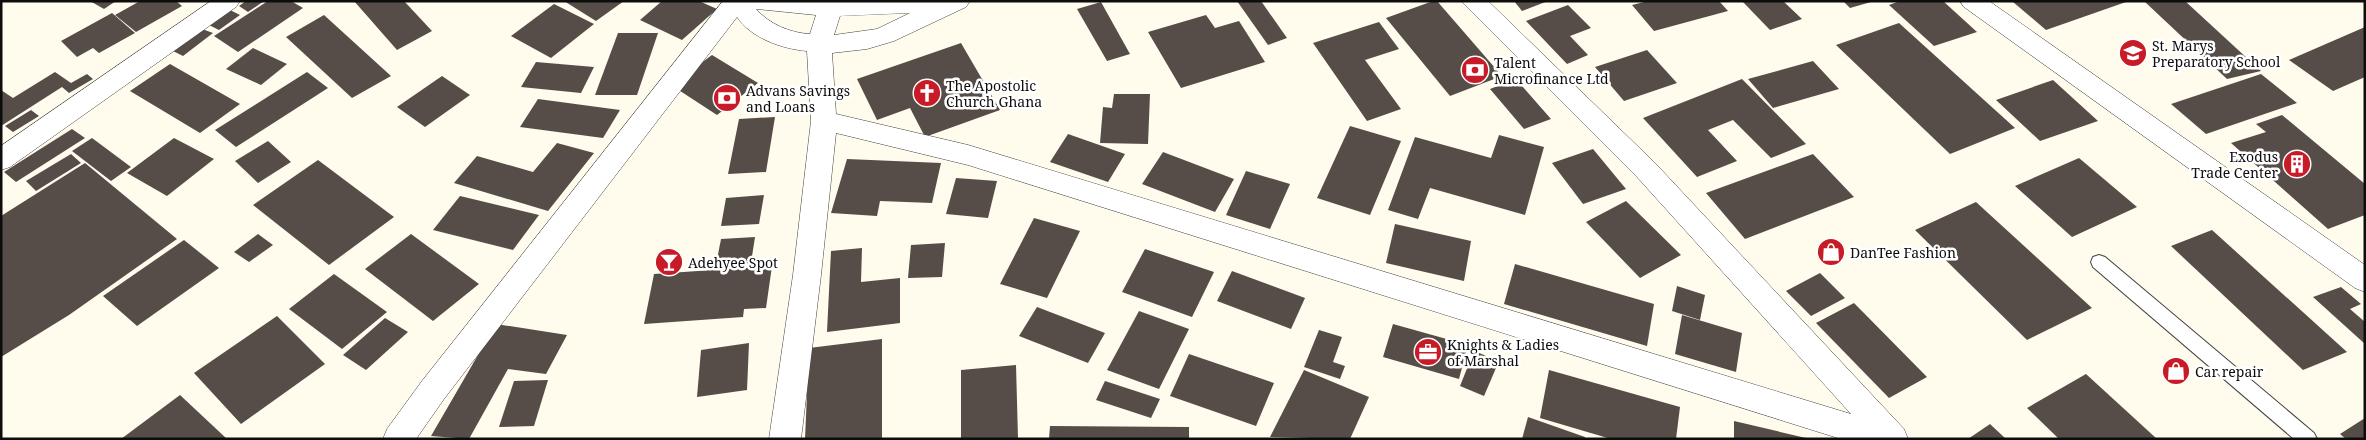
<svg xmlns="http://www.w3.org/2000/svg" width="2366" height="440" viewBox="0 0 2366 440" font-family="'Noto Serif',serif">
  <style>
    .building { fill: #564d48 }
    .lines { fill: none; stroke-linecap: round; stroke-linejoin: round }
    .service-casing { stroke: #404040; stroke-width: 2 }
    .minor-casing { stroke: #404040; stroke-width: 1 }
    .service { fill: #fff; fill-rule: evenodd }
    .minor { fill: #fff; fill-rule: evenodd }
    .labels { text-anchor: middle; dominant-baseline: central; stroke-width: 5; stroke-linejoin: round; paint-order: stroke }
    .poi-label { font-size: 14px; fill: #0d0d0d; stroke: #fff; text-anchor: start }
  </style>
  <rect width="100%" height="100%" fill="#fffbed"/>
  <g class="building">
    <polygon points="90,1 116,1 104,9"/>
    <polygon points="140,1 176,1 182,6 136,32 115,15"/>
    <polygon points="246,1 264,1 248,12 239,6"/>
    <polygon points="268,1 291,1 303,8 238,52 214,36"/>
    <polygon points="354,1 404,1 432,31 397,50"/>
    <polygon points="564,1 624,1 596,21"/>
    <polygon points="662,1 699,1 717,9 682,40 640,20"/>
    <polygon points="1237,1 1261,1 1287,38 1268,45"/>
    <polygon points="1433,1 1437,1 1502,76 1450,96 1386,18"/>
    <polygon points="1514,1 1548,1 1522,11"/>
    <polygon points="1648,1 1719,1 1728,11 1654,31 1632,5"/>
    <polygon points="1742,1 1783,1 1802,19 1770,30"/>
    <polygon points="1843,1 1871,1 1871,2 1850,8"/>
    <polygon points="1900,1 1943,1 1977,32 1934,46 1889,5"/>
    <polygon points="2017,1 2126,1 2126,2 2046,30 2013,2"/>
    <polygon points="2144,1 2185,1 2261,71 2227,79"/>
    <polygon points="1101,2 1130,54 1107,61 1077,9"/>
    <polygon points="554,4 594,24 551,58 511,36"/>
    <polygon points="1568,5 1591,28 1570,36 1588,55 1567,64 1526,21"/>
    <polygon points="230,10 240,15 219,30 209,25"/>
    <polygon points="112,13 135,33 99,53 93,48 77,57 61,41"/>
    <polygon points="324,15 391,76 352,98 286,37"/>
    <polygon points="1206,15 1215,28 1239,21 1265,62 1181,88 1148,32"/>
    <polygon points="1379,22 1399,49 1365,60 1401,109 1367,121 1313,43"/>
    <polygon points="1899,23 2015,128 1950,154 1836,45"/>
    <polygon points="2365,27 2365,77 2333,91 2289,60"/>
    <polygon points="202,29 213,33 183,56 173,51"/>
    <polygon points="618,33 658,33 637,95 595,95"/>
    <polygon points="961,43 1000,110 925,137 910,108 877,120 857,79"/>
    <polygon points="253,48 287,64 261,85 226,69"/>
    <polygon points="1647,50 1677,83 1624,101 1595,67"/>
    <polygon points="712,55 758,83 717,115 671,85"/>
    <polygon points="1813,61 1839,89 1773,108 1748,79"/>
    <polygon points="536,62 594,67 581,93 521,87"/>
    <polygon points="170,64 240,104 200,133 130,91"/>
    <polygon points="55,72 71,83 87,74 93,79 69,93 62,87 1,126 1,90 13,98"/>
    <polygon points="307,72 328,88 236,147 215,130"/>
    <polygon points="2261,74 2297,103 2206,134 2171,104"/>
    <polygon points="442,76 470,95 425,127 397,107"/>
    <polygon points="1516,79 1551,119 1524,129 1490,89"/>
    <polygon points="1742,79 1806,144 1771,158 1733,120 1708,130 1737,161 1697,177 1643,118"/>
    <polygon points="2053,80 2098,121 2040,141 1996,100"/>
    <polygon points="1114,94 1150,94 1148,144 1100,143 1103,107 1112,108"/>
    <polygon points="538,99 620,110 603,138 520,127"/>
    <polygon points="31,110 39,116 13,132 5,126"/>
    <polygon points="2282,115 2365,184 2365,215 2328,229 2231,143 2266,132 2256,124"/>
    <polygon points="775,117 766,172 728,174 739,119"/>
    <polygon points="1350,126 1401,141 1370,215 1317,198"/>
    <polygon points="72,129 85,138 16,182 4,172"/>
    <polygon points="1068,134 1125,154 1108,182 1050,162"/>
    <polygon points="1499,135 1544,147 1525,215 1430,188 1418,219 1388,210 1415,137 1491,158"/>
    <polygon points="92,138 131,167 111,181 72,151"/>
    <polygon points="174,138 214,159 167,196 127,173"/>
    <polygon points="268,141 291,162 258,183 235,161"/>
    <polygon points="557,143 594,153 548,211 454,183 477,156 533,172"/>
    <polygon points="1593,149 1626,189 1583,204 1552,163"/>
    <polygon points="1163,152 1234,179 1215,212 1142,184"/>
    <polygon points="71,154 81,163 36,191 26,181"/>
    <polygon points="1813,154 1854,197 1745,239 1706,193"/>
    <polygon points="2079,158 2137,207 2072,237 2015,186"/>
    <polygon points="847,159 941,163 932,203 880,201 877,216 831,213"/>
    <polygon points="318,160 394,217 329,265 253,205"/>
    <polygon points="85,163 177,239 69,315 1,357 1,216"/>
    <polygon points="1246,171 1290,184 1270,229 1226,215"/>
    <polygon points="956,178 997,181 988,218 946,214"/>
    <polygon points="764,195 759,224 721,226 726,198"/>
    <polygon points="460,196 539,215 513,250 433,230"/>
    <polygon points="1626,201 1681,255 1640,278 1586,222"/>
    <polygon points="1976,202 2092,308 2027,340 1915,230"/>
    <polygon points="1034,218 1080,231 1047,298 1000,284"/>
    <polygon points="1395,224 1471,241 1464,281 1386,263"/>
    <polygon points="2212,230 2347,352 2303,370 2171,246"/>
    <polygon points="258,234 273,245 249,262 234,252"/>
    <polygon points="411,234 479,284 433,321 365,269"/>
    <polygon points="755,237 751,263 716,265 721,239"/>
    <polygon points="184,240 219,268 137,326 103,296"/>
    <polygon points="945,243 942,277 908,278 911,245"/>
    <polygon points="862,248 861,282 900,278 900,323 827,332 831,251"/>
    <polygon points="1145,249 1214,272 1192,317 1122,292"/>
    <polygon points="1515,264 1654,304 1647,346 1504,304"/>
    <polygon points="772,266 766,308 744,309 743,317 644,324 654,274"/>
    <polygon points="1232,271 1305,298 1291,329 1217,301"/>
    <polygon points="1820,273 1845,298 1811,316 1786,291"/>
    <polygon points="334,274 387,312 342,349 289,309"/>
    <polygon points="1677,286 1705,295 1700,320 1672,311"/>
    <polygon points="2341,287 2361,304 2350,309 2365,322 2365,344 2313,297"/>
    <polygon points="1854,303 1927,377 1889,398 1816,323"/>
    <polygon points="1037,307 1105,333 1088,363 1019,336"/>
    <polygon points="1139,311 1189,329 1159,389 1107,370"/>
    <polygon points="1682,315 1742,333 1736,372 1675,354"/>
    <polygon points="277,316 325,364 241,424 194,373"/>
    <polygon points="385,318 408,332 366,370 343,355"/>
    <polygon points="496,324 567,335 546,374 508,369 469,439 431,436"/>
    <polygon points="1393,324 1468,345 1459,379 1383,357"/>
    <polygon points="1319,330 1342,337 1333,362 1345,366 1340,379 1304,367"/>
    <polygon points="882,339 882,439 805,439 809,348"/>
    <polygon points="749,343 747,390 697,397 701,350"/>
    <polygon points="1474,351 1499,361 1484,396 1460,386"/>
    <polygon points="1189,354 1274,383 1256,426 1170,396"/>
    <polygon points="1016,365 1018,439 961,439 961,370"/>
    <polygon points="1304,370 1369,397 1350,439 1270,437"/>
    <polygon points="1549,370 1680,407 1676,439 1611,439 1540,418"/>
    <polygon points="2086,374 2157,439 2059,439 2027,408"/>
    <polygon points="548,380 534,426 499,427 514,381"/>
    <polygon points="1105,381 1160,399 1151,418 1096,400"/>
    <polygon points="180,395 227,439 121,439"/>
    <polygon points="1528,417 1585,437 1585,439 1522,439"/>
    <polygon points="2365,418 2365,439 2346,439 2340,434"/>
    <polygon points="1734,421 1806,438 1806,439 1734,439"/>
    <polygon points="1990,424 2006,439 1968,439"/>
    <polygon points="1050,426 1189,427 1189,439 1049,439"/>
  </g>
  <g class="lines">
    <defs>
      <polygon id="service" points="2099,255 2105,257 2314,433 2317,439 2294,439 2093,267 2091,262 2093,257"/>
      <g id="minor">
        <polygon points="211,1 240,1 236,7 10,167 1,170 1,146"/>
        <path d="M723,1h247l-4,6 -72,34 -27,8 -35,4 4,61 132,31 883,269 -214,-237 -176,-176h27l167,162 249,266 4,10h-67l-873,-274 -132,-32 -15,142 -20,164h-32l24,-164 18,-154 -4,-70c-25,-2 -56,-13 -70,-34l-293,382 -28,40h-33l4,-10 35,-48zM756,9h1l59,6 -6,19c-20,-1 -41,-10 -54,-25zM910,13l-33,16 -43,6 6,-19z"/>
        <polygon points="1960,1 1989,1 2365,265 2365,292 2355,288 1964,7"/>
      </g>
    </defs>
    <use href="#service" class="service-casing"/>
    <use href="#minor" class="minor-casing"/>
    <use href="#service" class="service"/>
    <use href="#minor" class="minor"/>
  </g>
  <defs>
    <symbol id="school-disc" viewBox="-11 -11 22 22"><circle r="9.5" fill="#c71b28" stroke="#fff"/><path d="M0-5L7-2L0 1L-7-2ZM-4 1L0 2.5L4 1V4Q0 6-4 4Z" fill="#fff"/></symbol>
    <symbol id="bank-disc" viewBox="-11 -11 22 22"><circle r="9.5" fill="#c71b28" stroke="#fff"/><path d="M-6-4H6V4H-6ZM0-2.3a2.3 2.3 0 1 0 0 4.6a2.3 2.3 0 1 0 0-4.6Z" fill="#fff"/></symbol>
    <symbol id="church-disc" viewBox="-11 -11 22 22"><circle r="9.5" fill="#c71b28" stroke="#fff"/><path d="M-1.2-6h2.4v3.5h3.3v2.4h-3.3V6h-2.4V-.1h-3.3v-2.4h3.3Z" fill="#fff"/></symbol>
    <symbol id="building-disc" viewBox="-11 -11 22 22"><circle r="9.5" fill="#c71b28" stroke="#fff"/><path d="M-4-6H4V6H1V3H-1V6H-4ZM-2.5-4.3h1.7v1.8h-1.7ZM.8-4.3h1.7v1.8H.8ZM-2.5-1h1.7V.8h-1.7ZM.8-1h1.7V.8H.8Z" fill="#fff"/></symbol>
    <symbol id="shop-disc" viewBox="-11 -11 22 22"><circle r="9.5" fill="#c71b28" stroke="#fff"/><path d="M-5-2.5h2.3a2.7 3.5 0 0 1 5.4 0H5L5.5 6h-11ZM-1.5-2.5h3a1.5 2.3 0 0 0-3 0Z" fill="#fff"/></symbol>
    <symbol id="bar-disc" viewBox="-11 -11 22 22"><circle r="9.5" fill="#c71b28" stroke="#fff"/><path d="M-6-5H6L.8 .8V4.5H3.5V6h-7V4.5H-.8V.8Z" fill="#fff"/></symbol>
    <symbol id="office-disc" viewBox="-11 -11 22 22"><circle r="9.5" fill="#c71b28" stroke="#fff"/><path d="M-6-3h4V-5.5h4V-3h4V5H-6ZM-1-4.5V-3h2v-1.5ZM-6 0V1H6V0Z" fill="#fff"/></symbol>
  </defs>
  <g fill-rule="evenodd">
    <use href="#school-disc" x="2117" y="37" width="32" height="32"/>
    <use href="#bank-disc" x="1459" y="54" width="32" height="32"/>
    <use href="#church-disc" x="911" y="77" width="32" height="32"/>
    <use href="#bank-disc" x="711" y="82" width="32" height="32"/>
    <use href="#building-disc" x="2281" y="148" width="32" height="32"/>
    <use href="#shop-disc" x="1815" y="236" width="32" height="32"/>
    <use href="#bar-disc" x="653" y="246" width="32" height="32"/>
    <use href="#office-disc" x="1412" y="336" width="32" height="32"/>
    <use href="#shop-disc" x="2160" y="355" width="32" height="32"/>
  </g>
  <g class="labels">
    <g class="poi-label">
      <text x="2152" y="45">St. Marys<tspan x="2152" dy="16">Preparatory School</tspan></text>
      <text x="1494" y="62">Talent<tspan x="1494" dy="16">Microfinance Ltd</tspan></text>
      <text x="946" y="85">The Apostolic<tspan x="946" dy="16">Church Ghana</tspan></text>
      <text x="746" y="90">Advans Savings<tspan x="746" dy="16">and Loans</tspan></text>
      <text x="2278" y="156" text-anchor="end">Exodus<tspan x="2278" dy="16">Trade Center</tspan></text>
      <text x="1850" y="252">DanTee Fashion</text>
      <text x="688" y="262">Adehyee Spot</text>
      <text x="1447" y="344">Knights &amp; Ladies<tspan x="1447" dy="16">of Marshal</tspan></text>
      <text x="2195" y="371">Car repair</text>
    </g>
  </g>
  <rect width="2366" height="440" fill="none" stroke="#0d0d0d" stroke-width="5"/>
</svg>
